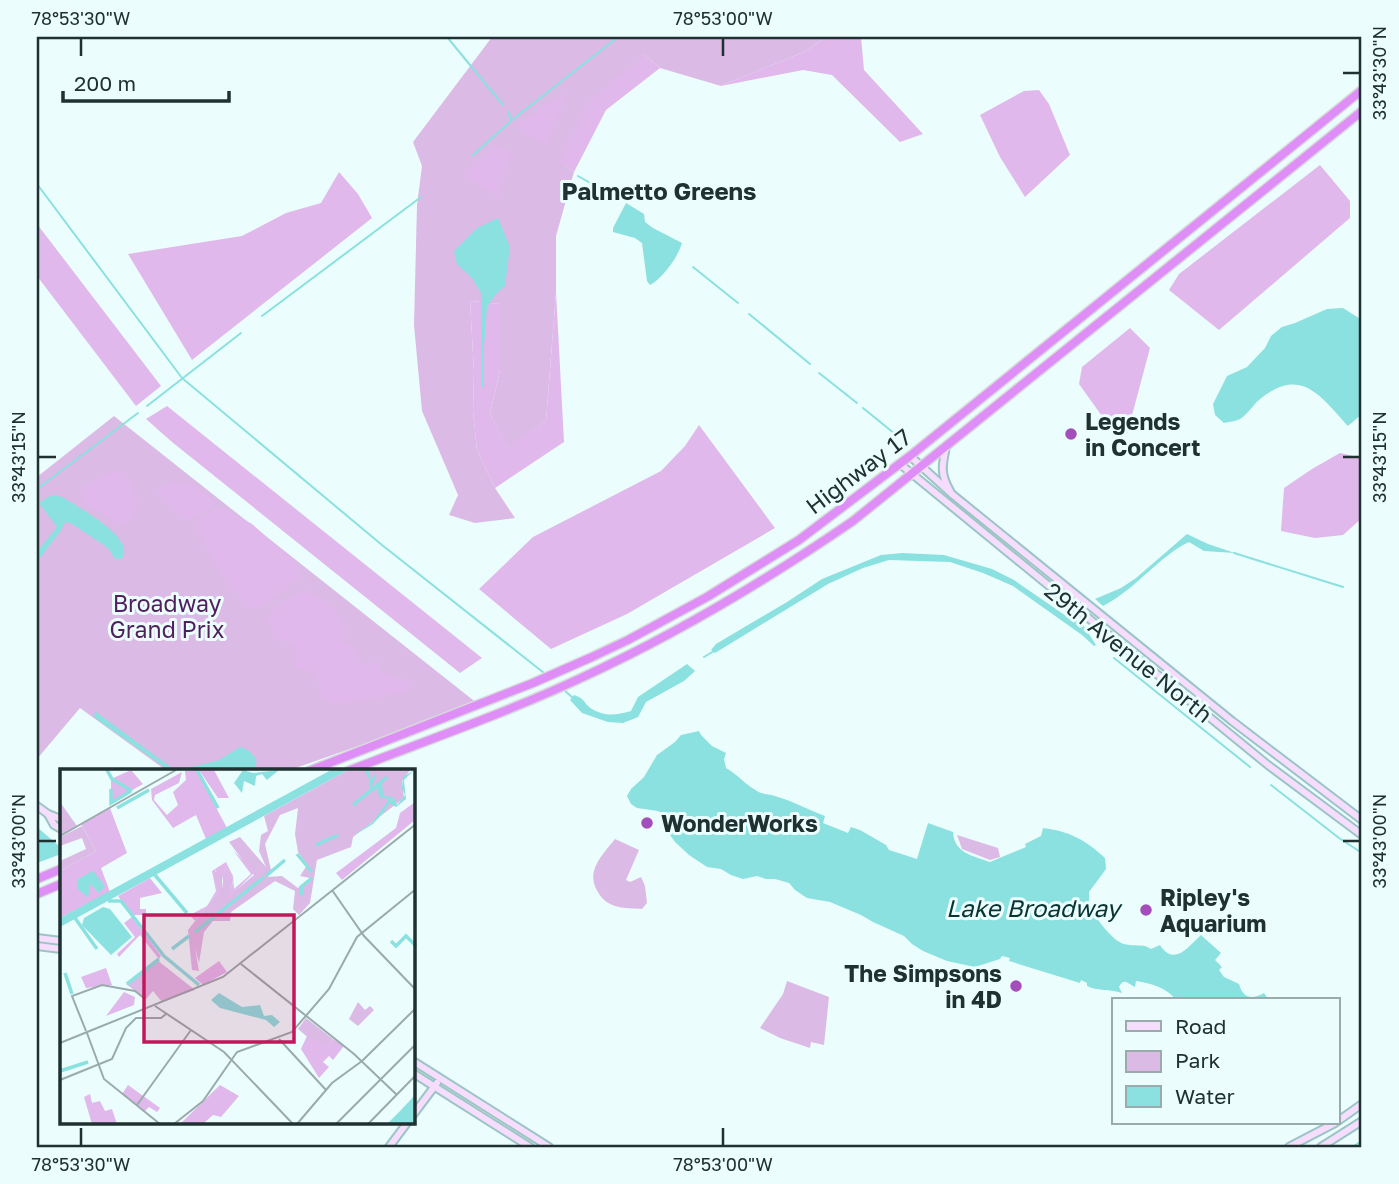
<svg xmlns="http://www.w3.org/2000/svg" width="1399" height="1184" viewBox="0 0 1399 1184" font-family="'Golos Text',sans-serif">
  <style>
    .green { fill: #dcbae6 }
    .forest { fill: #e0b8ec }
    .water { fill: #8ae1df }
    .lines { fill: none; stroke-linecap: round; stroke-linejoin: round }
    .stream { stroke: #8ae1df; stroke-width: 2 }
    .secondary-casing { stroke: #9bc5c4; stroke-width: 10 }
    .highway-casing { stroke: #d7dada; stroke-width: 11 }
    .secondary { stroke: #f6ddfd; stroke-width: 6 }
    .highway { stroke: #e08ef7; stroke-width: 8 }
    .ticks { fill: none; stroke: #203131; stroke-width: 2.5 }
    .poi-dot { fill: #a44ebb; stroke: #ecfdfd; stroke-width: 2.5 }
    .labels { text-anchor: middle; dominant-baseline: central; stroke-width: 6; stroke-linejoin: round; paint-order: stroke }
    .poi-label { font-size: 23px; font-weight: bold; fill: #203131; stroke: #ecfdfd; text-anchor: start }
    .street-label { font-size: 23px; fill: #203131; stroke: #ecfdfd }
    .park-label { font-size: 23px; fill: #501f5d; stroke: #ecfdfd }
    .neighbourhood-label { font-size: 24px; font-weight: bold; fill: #203131; stroke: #ecfdfd }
    .water-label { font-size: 24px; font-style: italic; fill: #083434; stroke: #ecfdfd }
    .inset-river { fill: none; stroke: #8ae1df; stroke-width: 3.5 }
    .inset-road { fill: none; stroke: #9aabab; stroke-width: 2 }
    .view { fill: #c2185b; fill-opacity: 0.15; stroke: #c2185b; stroke-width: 3.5 }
    .inset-edge { fill: none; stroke: #203131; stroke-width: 3.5 }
    .neatline { fill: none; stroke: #203131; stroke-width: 2.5 }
    .ticks-label { font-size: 18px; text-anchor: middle; fill: #203131 }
  </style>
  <rect width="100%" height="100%" fill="#ecfdfd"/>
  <g class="green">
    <polygon points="492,37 825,37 806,51 721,86 660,68 645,55 560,162 574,172 556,236 556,292 546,421 508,449 490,414 500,370 500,304 470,301 474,372 473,411 477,450 495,488 515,518 475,523 449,515 458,495 422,411 414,325 417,205 422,166 413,142"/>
    <polygon points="114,416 478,704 287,771 167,771 80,708 37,759 37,477"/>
    <polygon points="957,835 998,848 1000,857 990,860 962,849"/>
    <path d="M615,839l24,11 -13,30 4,2 11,-5 4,9 2,17 -5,6c-17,-1 -35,0 -44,-17 -4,-6 -6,-14 -4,-21 3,-12 14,-23 21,-32z"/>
    <polygon points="787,981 829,997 824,1045 811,1042 810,1048 780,1038 760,1028 783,994"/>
  </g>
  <g class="forest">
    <polygon points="825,37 861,37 864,70 923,134 900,142 832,75 803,70 721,86 806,51"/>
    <polygon points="645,55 660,68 606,110 574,172 559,162 588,103"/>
    <polygon points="569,90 546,144 516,126"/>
    <polygon points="1039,90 1049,104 1070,155 1025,197 1000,157 980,115 1024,91"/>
    <polygon points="495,147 511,152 498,198 463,175"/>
    <polygon points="1320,165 1350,201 1350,218 1219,330 1169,290 1179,274"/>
    <polygon points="339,172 358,194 372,218 192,360 128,254 242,236 286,213 321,203"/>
    <polygon points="37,224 161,386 136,406 37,276"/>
    <polygon points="556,292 564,442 495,488 477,450 473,411 474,372 470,301 500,304 500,370 490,414 508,448 546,421"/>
    <polygon points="1130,328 1150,348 1127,434 1112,430 1079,384 1082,367"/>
    <polygon points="167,406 482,658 460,673 172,442 146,419"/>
    <polygon points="699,425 775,528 627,614 551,649 479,589 533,537 661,471 685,446"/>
    <polygon points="1340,453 1362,458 1362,518 1343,535 1315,538 1281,531 1284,488 1312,469"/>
    <path d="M112,472h9l8,8 9,21 -5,18 -10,6c-9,-3 -14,-7 -21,-12 -12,-8 -24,-8 -20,-26z"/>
    <path d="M173,482c17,-1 29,8 42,20 -8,9 -18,17 -30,18l-30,-30z"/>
    <path d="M215,509h9l28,15 46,41 2,12 -40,31h-12c-21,-24 -40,-53 -52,-83l13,-12z"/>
    <path d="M307,590c21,12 31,20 40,42l-3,5v4c17,8 9,11 18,24l9,1 4,-4h4l1,7c12,10 20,7 31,14l1,4c-11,8 -58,16 -73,16 -6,0 -11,-1 -17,-3 -5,-21 -2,-30 -26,-33 -1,-4 0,-8 0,-12 1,-12 -11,-12 -20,-16l-4,-6 1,-7 -7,-6c9,-13 26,-28 41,-30z"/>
  </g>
  <g class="water">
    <path d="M626,203l18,11 1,8 8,6 29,15c-4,14 -19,35 -32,42l-3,-4 -5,-38 -7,-5 -22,-6v-4z"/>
    <polygon points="498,218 510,247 505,286 496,294 487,307 484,346 484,387 482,387 481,293 472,278 457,264 454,251 477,228"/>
    <path d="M1343,308l19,12v94l-14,12c-28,-30 -47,-61 -89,-26 -6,5 -12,15 -19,19 -4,2 -11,3 -16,4l-9,-8 -2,-11 14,-28 20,-9 18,-19 6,-12 11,-9 13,-4 32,-14z"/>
    <path d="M51,495h6l7,3c14,9 75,42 57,61h-6l-7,-11 -36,-24 -7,-2 -3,7 -25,33v-10l20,-25 -18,-24z"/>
    <path d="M1187,534l21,10 27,9 -31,-2 -15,-9c-30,14 -54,48 -86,64l-8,-7 26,-11 15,-10z"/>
    <polygon points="902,553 944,555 992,569 1014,580 1069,618 1082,623 1096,645 1094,646 1082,635 1013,586 983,573 950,562 889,560 863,568 828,584 715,653 711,650 716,644 787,602 822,579 881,555"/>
    <path d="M687,664l8,7 -11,10 -38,21 -8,15 -15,6 -15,-1 -26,-9 -12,-13 4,-5c12,4 9,8 18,14 14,8 24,6 39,2l7,-14z"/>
    <path d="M96,712l76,56h16l31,-8 21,-13c11,3 23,14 12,24h-82l-75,-53 -1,-4z"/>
    <path d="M699,731l2,4 11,11 14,7 -2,6 2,9c11,6 20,17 31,23 6,4 14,3 21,6 17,5 31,13 47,19l-2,7 25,10 3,-6 9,3 26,15 3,5 28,9 11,-36 25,9c1,21 20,24 37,30l36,-15 -1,-3 16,-8 2,-8c26,3 43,12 62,30l1,11 -17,23c0,2 0,9 0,11 4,12 23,38 35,41 10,3 19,-1 27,5l9,-4c14,22 28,2 41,-10l20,18 -6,7 7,7 -3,3 5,7 15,7c4,14 12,16 25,9l5,7h-93c-9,-12 -25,-17 -40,-19l-1,6c-7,-3 -11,-10 -16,0l3,6c-11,-4 -26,-2 -35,-7v-3l-6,-3 -1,3 -71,-22 1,-3 -8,-2 -2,3 -25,8 -28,-6 -24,-10 -11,-7 -8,-8 -31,-14 -12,-7 -31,-13 -23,-4 -12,-8 -6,-7 -14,-4h-9l-9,-3 -14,3 -12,-4 -10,-6 -14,-2 -18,-12 -14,-13 -5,-7 -2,-10 -5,-10 -5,-4 -21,-3 -6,-4 -4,-8 4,-7 13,-12 13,-22 18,-13 6,-7z"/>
    <polygon points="37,827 59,846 61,854 37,863"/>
  </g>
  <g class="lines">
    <g class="stream">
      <polyline points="447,37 503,105"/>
      <polyline points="508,112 511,119"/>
      <polyline points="473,155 512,120 618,37"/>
      <polyline points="578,176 611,195"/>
      <polyline points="37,184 182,378 382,545 544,673"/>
      <polyline points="693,267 738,303"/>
      <polyline points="749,314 810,364"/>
      <polyline points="262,316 421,197"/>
      <polyline points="819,373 857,403"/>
      <polyline points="147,406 241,333"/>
      <polyline points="863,408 895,434"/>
      <polyline points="37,489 138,413"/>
      <polyline points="1234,553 1343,587"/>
      <polyline points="704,657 714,651"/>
      <polyline points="1114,658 1250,767"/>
      <polyline points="564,690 573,698"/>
      <polyline points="1271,785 1339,838 1362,853"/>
      <polyline points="1352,1147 1362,1141"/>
    </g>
    <defs>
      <g id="secondary">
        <path d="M946,447c-4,19 -6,26 4,44"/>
        <polyline points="910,456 953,495 1232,721 1362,820"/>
        <polyline points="900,464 1268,765 1362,835"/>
        <polyline points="37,806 48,814 61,819"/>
        <polyline points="48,814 54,825 61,829"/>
        <polyline points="37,938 61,941"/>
        <polyline points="37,946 61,949"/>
        <polyline points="413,1061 549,1147"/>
        <polyline points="413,1073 530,1147"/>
        <polyline points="413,1115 437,1083"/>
        <polyline points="1338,1121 1362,1104"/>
        <polyline points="389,1147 407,1123"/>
        <polyline points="1289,1147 1335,1123"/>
        <polyline points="1321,1147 1362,1121"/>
      </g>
      <g id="highway">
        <polyline points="309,771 533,683 592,657 628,640 707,597 799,540 910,456 1362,90"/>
        <path d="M348,771c77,-30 158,-58 233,-93 96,-44 186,-98 272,-157l509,-410"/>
        <polyline points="37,879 61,869"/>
        <polyline points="37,894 61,884"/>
      </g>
    </defs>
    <use href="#secondary" class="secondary-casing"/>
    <use href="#highway" class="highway-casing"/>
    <use href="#secondary" class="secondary"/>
    <use href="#highway" class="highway"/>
  </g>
  <path class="ticks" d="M81,38v18M723,38v18M1343,73h17M38,457h18M1343,457h17M38,841h18M1343,841h17M81,1128v18M723,1128v18"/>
  <g class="poi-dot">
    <circle cx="1071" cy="434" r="7"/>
    <circle cx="647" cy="823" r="7"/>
    <circle cx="1146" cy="910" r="7"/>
    <circle cx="1016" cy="986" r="7"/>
  </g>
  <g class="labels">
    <g class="poi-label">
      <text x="1085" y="421">Legends<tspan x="1085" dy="26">in Concert</tspan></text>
      <text x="661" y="823">WonderWorks</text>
      <text x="1160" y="897">Ripley's<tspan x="1160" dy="26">Aquarium</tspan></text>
      <text x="1002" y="973" text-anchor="end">The Simpsons<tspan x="1002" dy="26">in 4D</tspan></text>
    </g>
    <g class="street-label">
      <text transform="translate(858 471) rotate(-37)">Highway 17</text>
      <text transform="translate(1129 652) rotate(39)">29th Avenue North</text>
    </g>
    <g class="park-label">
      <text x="167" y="603">Broadway<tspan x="167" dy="26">Grand Prix</tspan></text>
    </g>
    <g class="neighbourhood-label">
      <text x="659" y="190">Palmetto Greens</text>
    </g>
    <g class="water-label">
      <text x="1033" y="907">Lake Broadway</text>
    </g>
  </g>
  <g transform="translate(60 769)">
    <rect width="355" height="355" fill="#ecfdfd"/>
    <path d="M288,1h62l-8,11 2,17 -51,39 -2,10 -34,13 -7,43 -11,12 -6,-6 2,-18 -20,-10 -44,31 -1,9h-17l-9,11 -5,31 -4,-15 4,23 -7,-1 -4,-40 30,-38 -4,-20 5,-2 3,5v14l3,-24 8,15 -3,15 24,-20 -25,-33 11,-5 26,30 -7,-16 2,-16 7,-4 -4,-15zM238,39l-3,26 3,18 9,13 -7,11 10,2 -12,10 -16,-12 -16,1 20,-16 -15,9 -6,-26 15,-29zM0,33l17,24 -17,10zM22,57l14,25 -36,20v-10l26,-12 -4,-11 -22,8v-9zM97,191l38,30 -33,12 -9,-11 -7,8 -20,-15zM298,233l7,8 5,-4 4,4 -16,16 -9,-7zM246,249l27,21 -4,7h-11l-20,-17z" fill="#dcbae6" fill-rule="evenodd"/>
    <path d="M71,1l12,14 -32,18v-23zM136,1l31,58 -21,11 -10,-24 -23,13 -21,-28 -1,-11 31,-17 -3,11 -24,12 -1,5 13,15 11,-10 -5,-13 13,-12 -1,-9zM139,1h15l15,28h-11zM355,33v18l-73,60 -6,-7 60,-45 4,-15zM50,39l17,45 -26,15 9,24 -50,26v-47l36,-20 -15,-27zM173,81l22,22 -26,25 4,-16 -8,-16 -1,23 -2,-13 -7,-5 3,22 -23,29 -5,-6 17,-9 9,-15 -4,-20 14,-9 7,14 1,13 17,-15zM90,109l12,15 -22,5v11h6v6h-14l-14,-19zM72,148l29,39 -2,3 -19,-24 -21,22 -2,-3 18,-17 -11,-14zM159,192l8,11 -24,13 -8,-7zM46,199l6,17 -26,3 -5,-11zM64,223l11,5 -1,8 -28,11zM247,267l22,10 4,-7 11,7 -11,14 -4,-4 -6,6 6,5 -10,11 -18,-29zM68,316l32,23 -3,4 -8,-5 -4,4 -23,-17zM160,316l19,11 -18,21 -8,-2 -10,9h-23zM30,325l2,9 8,-2 5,10 7,-2 5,15h-25l-8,-27z" fill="#e0b8ec"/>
    <path d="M183,1l10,3 26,-3 -12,10 -5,-6 -6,2 -1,10 -11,-5 -2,12 -8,-10zM271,1h17l-288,157v-9zM304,1h5l2,9 6,-6 -6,16 11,-7 1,13 11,3 3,7 8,-10 -3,-7 1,-11 11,-7 -10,10 2,19 -10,8 -7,-4 -5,9 -11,12 -20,12 20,-14 16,-23 -10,-2 -1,-9 -9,6 1,-14zM33,102l12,15 -6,7 -9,-9 -2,14 -10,-9v-10zM43,138l7,2 22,28 -21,18 -29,-30 2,-7zM159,224l23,14 18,-2 4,11 8,-1 8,7 -6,5 -8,-7 -46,-12 -9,-8zM355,326v29h-28l14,-14z" fill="#8ae1df"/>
    <path class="inset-river" d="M47,1l5,9 20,12M137,1l21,38M51,20v14l20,-12M293,36l34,-28M57,39l32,-18M256,76l22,-10M237,85l15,18M94,105l33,39M206,107l19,-16M242,126l-1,-8 11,-9M48,132h13l43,55 35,29M15,149l22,31M135,163l69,-55M331,172l5,5 10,-10 10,10M112,180l17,-13M5,204l7,21M67,215l32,-25M0,302l28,-9"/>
    <path class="inset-road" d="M0,67l116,-66M272,121l32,46 52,54M181,195l113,90 43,41M95,237l69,46 69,72M26,262l-14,-35 30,-11 33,6 10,8M27,264l17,46 56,45M219,270l47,51M0,274l163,-66 193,-153M302,292l54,-53M0,311l52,-21 14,-31 10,-10h25l5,-4M77,336l54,-75M114,355l29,-23 34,-49 55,-20 37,-43 28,-52 59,-48M237,355l35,-41 30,-22M276,355l80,-80M308,355l48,-49"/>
    <path class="view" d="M84,146h150v127h-150z"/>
    <rect width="355" height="355" class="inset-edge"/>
  </g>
  <rect width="1399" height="1184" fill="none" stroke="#ecfdfd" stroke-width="77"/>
  <rect x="1112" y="998" width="228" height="126" fill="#ecfdfd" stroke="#9aabab" stroke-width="2"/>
  <rect x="1126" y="1021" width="35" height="10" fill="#f6ddfd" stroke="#9aabab" stroke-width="2"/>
  <text x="1175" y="1034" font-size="21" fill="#203131">Road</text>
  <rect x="1126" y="1051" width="35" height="21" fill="#dcbae6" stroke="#9aabab" stroke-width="2"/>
  <text x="1175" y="1068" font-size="21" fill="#203131">Park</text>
  <rect x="1126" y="1086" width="35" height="21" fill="#8ae1df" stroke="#9aabab" stroke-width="2"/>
  <text x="1175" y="1104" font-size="21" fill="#203131">Water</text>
  <path d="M63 91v10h166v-10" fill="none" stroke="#203131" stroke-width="3.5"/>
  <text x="74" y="91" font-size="21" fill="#203131" stroke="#ecfdfd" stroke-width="5" paint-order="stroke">200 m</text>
  <rect x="38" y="38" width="1322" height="1108" class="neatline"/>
  <g class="ticks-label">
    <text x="81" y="25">78°53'30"W</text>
    <text x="723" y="25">78°53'00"W</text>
    <text transform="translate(1380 73) rotate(-90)" y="6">33°43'30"N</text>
    <text transform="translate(19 457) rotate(-90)" y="6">33°43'15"N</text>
    <text transform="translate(1380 457) rotate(-90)" y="6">33°43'15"N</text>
    <text transform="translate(19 841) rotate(-90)" y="6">33°43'00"N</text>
    <text transform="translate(1380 841) rotate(-90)" y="6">33°43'00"N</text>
    <text x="81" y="1171">78°53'30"W</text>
    <text x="723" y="1171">78°53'00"W</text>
  </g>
</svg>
